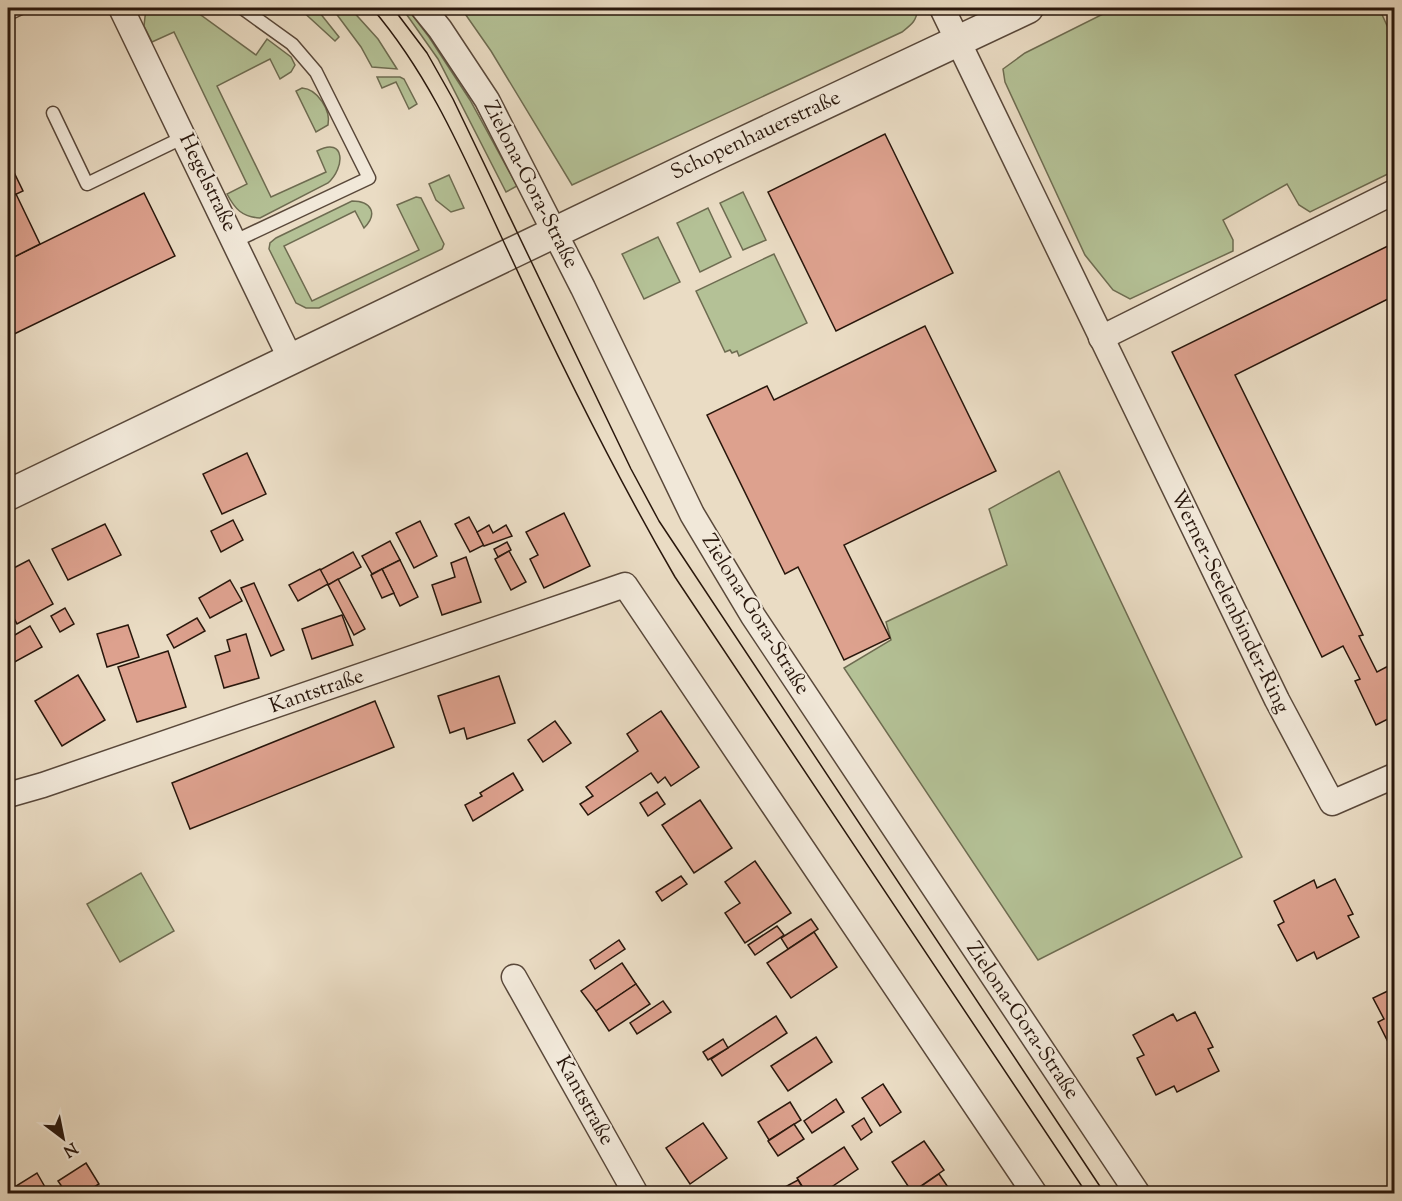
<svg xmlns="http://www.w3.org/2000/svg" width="1402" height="1201" viewBox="0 0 1402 1201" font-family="'Sorts Mill Goudy',serif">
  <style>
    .green { fill: #b4c196; stroke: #6e6c51; stroke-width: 1.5 }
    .building { fill: #dda18e; stroke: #29170c; stroke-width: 1.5 }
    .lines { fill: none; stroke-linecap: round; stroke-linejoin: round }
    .service-casing { stroke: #59483a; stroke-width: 15 }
    .minor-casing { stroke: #59483a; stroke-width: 27 }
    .tertiary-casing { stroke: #59483a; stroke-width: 33 }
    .service { stroke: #f1e8d9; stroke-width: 12 }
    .minor { stroke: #f1e8d9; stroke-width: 24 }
    .tertiary { stroke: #f1e8d9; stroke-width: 30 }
    .tram { stroke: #29170c; stroke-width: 1.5 }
    .labels { text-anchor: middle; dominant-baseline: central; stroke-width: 4.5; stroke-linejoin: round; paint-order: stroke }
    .street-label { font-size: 21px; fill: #29170c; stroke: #f1e8d9 }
  </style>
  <rect width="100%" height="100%" fill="#eadcc4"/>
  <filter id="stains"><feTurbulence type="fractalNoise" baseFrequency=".00333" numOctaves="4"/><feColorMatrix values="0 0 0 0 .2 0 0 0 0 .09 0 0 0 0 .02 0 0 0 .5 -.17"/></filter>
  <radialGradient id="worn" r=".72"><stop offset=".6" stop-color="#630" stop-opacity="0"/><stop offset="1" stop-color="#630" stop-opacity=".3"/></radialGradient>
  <g class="green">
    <path d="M146,8h49l-1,2 62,45 11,-16 24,18 4,8 -4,7 -11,7 -10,-20 -53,27 54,111 55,-25 -9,-21c29,-15 28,17 11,32l-68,35c-18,-1 -25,-9 -33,-24l20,-10 -73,-152 -22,10 -8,-16z"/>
    <polygon points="299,8 316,8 339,37 335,41"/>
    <polygon points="332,8 350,8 378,39 397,69 372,67 361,47"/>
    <polygon points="402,8 407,8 429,37 470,100 517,186 506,192 438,59"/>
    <path d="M461,8h456c1,12 -6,17 -15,24l-330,153 -81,-134z"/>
    <polygon points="1115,8 1379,8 1394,41 1394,171 1310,212 1299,205 1287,184 1223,220 1233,240 1233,251 1130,299 1113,290 1085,255 1005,82 1003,69 1025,53"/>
    <polygon points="377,77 400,77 404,79 417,104 409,109 396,82 382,88"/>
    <path d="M302,88c16,1 29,23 26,37l-12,7 -20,-41z"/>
    <polygon points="449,175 464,208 451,212 436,200 429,184"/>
    <polygon points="743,192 766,240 743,250 720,203"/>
    <path d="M416,197l5,1 23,46 -2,5 -123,59h-13l-10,-5 -27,-54 1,-6 6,-5 76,-37c20,0 26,13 12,27l-9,-17 -71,35 28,55 107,-51 -22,-45z"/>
    <polygon points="708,208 731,257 700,272 677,223"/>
    <polygon points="658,237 680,282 644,299 622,254"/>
    <polygon points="774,254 807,323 739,356 737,351 732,353 730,350 725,352 696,291"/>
    <polygon points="1059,471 1242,857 1038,960 844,668 891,640 886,622 1007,565 989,509"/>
    <polygon points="141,873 174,931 120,962 87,904"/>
  </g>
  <g class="building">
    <polygon points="885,134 953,273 836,331 768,192"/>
    <polygon points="8,160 23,191 8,198"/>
    <polygon points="144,193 175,256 8,337 8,260"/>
    <polygon points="16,194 40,244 8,260 8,198"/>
    <polygon points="1394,243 1394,296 1235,375 1363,635 1359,636 1377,672 1394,663 1394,716 1376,725 1355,681 1360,679 1343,646 1322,657 1172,352"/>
    <polygon points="925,326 996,471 844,545 890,638 844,660 798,567 785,574 707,415 767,386 774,400"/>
    <polygon points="247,453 266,494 222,514 203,474"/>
    <polygon points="564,513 590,566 544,588 530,559 538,555 526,532"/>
    <polygon points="469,517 484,545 470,552 455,524"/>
    <polygon points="233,520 243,540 221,552 211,531"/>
    <polygon points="420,521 437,556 414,568 396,533"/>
    <polygon points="105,524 121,555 68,580 52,549"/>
    <polygon points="489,525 493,533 506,525 512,536 484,546 477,532"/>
    <polygon points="390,541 400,560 372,574 362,556"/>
    <polygon points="507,542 511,550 498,557 494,549"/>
    <polygon points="509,551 526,582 511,590 495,559"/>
    <polygon points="353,552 361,567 328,585 320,570"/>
    <polygon points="466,557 481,602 442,615 432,585 455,577 451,563"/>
    <polygon points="29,560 53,604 17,624 8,606 8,571"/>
    <polygon points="400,560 418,597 400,606 382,569"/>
    <polygon points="320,569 328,584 298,601 289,585"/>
    <polygon points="382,569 394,593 382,598 371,575"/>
    <polygon points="338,579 365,629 354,635 328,585"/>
    <polygon points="230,580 242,601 210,618 199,598"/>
    <polygon points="254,583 284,650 271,656 241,588"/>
    <polygon points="65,608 74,624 60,632 51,616"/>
    <polygon points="342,615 353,645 312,659 302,629"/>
    <polygon points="197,618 205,631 174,648 167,635"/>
    <polygon points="128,625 139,657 107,667 97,634"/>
    <polygon points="30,626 42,647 11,664 8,657 8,639"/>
    <polygon points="246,634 259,678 224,688 215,656 230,651 227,640"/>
    <polygon points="168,651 186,707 137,722 118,667"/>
    <polygon points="78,675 105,720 62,746 35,701"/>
    <polygon points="499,676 515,723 467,739 464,728 450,733 438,696"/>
    <polygon points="375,701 394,747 190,829 172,783"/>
    <polygon points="661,711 699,767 671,786 665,777 658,783 651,773 588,815 580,804 593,796 586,787 638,751 627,734"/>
    <polygon points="555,721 571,743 543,762 528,740"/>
    <polygon points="513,773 523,790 473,821 465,805 482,796 480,793"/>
    <polygon points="657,792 665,804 648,816 640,803"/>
    <polygon points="700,800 732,848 694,873 662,825"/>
    <polygon points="755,861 791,913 745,943 725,913 740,903 725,882"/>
    <polygon points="681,876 687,884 662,901 656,892"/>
    <polygon points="1335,879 1353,914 1348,916 1359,937 1317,959 1314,952 1297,961 1278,925 1284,922 1274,901 1314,880 1317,888"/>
    <polygon points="811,919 818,929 788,949 781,938"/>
    <polygon points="777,926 784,935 755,955 748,945"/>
    <polygon points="814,932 837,967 791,998 767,963"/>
    <polygon points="619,940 625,949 595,969 590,960"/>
    <polygon points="622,963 636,984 596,1011 581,991"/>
    <polygon points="636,984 650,1004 609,1031 596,1011"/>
    <polygon points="1394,988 1394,1054 1378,1022 1384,1019 1373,998"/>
    <polygon points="663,1001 671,1012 637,1034 630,1023"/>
    <polygon points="1195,1012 1213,1047 1208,1049 1219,1071 1177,1092 1174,1086 1156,1095 1137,1058 1144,1055 1133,1035 1173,1014 1177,1021"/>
    <polygon points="776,1016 787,1033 722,1076 711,1059"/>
    <polygon points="816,1037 832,1062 788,1091 771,1066"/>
    <polygon points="723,1039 728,1048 708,1060 703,1052"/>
    <polygon points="883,1084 901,1112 880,1126 862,1098"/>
    <polygon points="836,1099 844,1112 812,1133 804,1121"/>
    <polygon points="790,1102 801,1120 769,1140 758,1122"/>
    <polygon points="864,1118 872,1132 861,1140 852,1126"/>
    <polygon points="703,1123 727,1158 690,1184 666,1148"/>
    <polygon points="794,1124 804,1139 778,1156 768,1141"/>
    <polygon points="924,1141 944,1170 912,1192 892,1162"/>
    <polygon points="844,1147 858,1169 821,1194 807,1194 797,1178"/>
    <polygon points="86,1163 99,1184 83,1194 67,1194 58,1181"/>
    <polygon points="37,1173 49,1194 9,1194 8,1191"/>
    <polygon points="939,1174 952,1193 910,1194"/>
    <polygon points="798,1180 806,1194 786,1194 783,1188"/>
  </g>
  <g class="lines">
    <defs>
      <g id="service">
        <polyline points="8,14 21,8"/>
        <polyline points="53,113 87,184 184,137"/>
        <polyline points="235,241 369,178 316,72 292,44 242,8"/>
      </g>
      <g id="minor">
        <polyline points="121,8 291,360"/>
        <polyline points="423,8 440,29 487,100 583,288 692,514 753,616 1138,1194"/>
        <polyline points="942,8 1277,700 1332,803 1394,776"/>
        <polyline points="1101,338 1394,192"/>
        <polyline points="8,795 43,785 625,585 1035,1194"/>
        <polyline points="514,977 636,1194"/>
      </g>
      <polyline id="tertiary" points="8,495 722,152 1028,8"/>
    </defs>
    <use href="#service" class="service-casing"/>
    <use href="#minor" class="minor-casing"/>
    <use href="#tertiary" class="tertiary-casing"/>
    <use href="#service" class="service"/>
    <use href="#minor" class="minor"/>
    <use href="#tertiary" class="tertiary"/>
    <g class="tram">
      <path d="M372,8c63,74 96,159 137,245 51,110 105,219 166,324l412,617"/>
      <polyline points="393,8 427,53 453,99 631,469 659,521 1105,1194"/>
    </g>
  </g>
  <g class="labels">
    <g class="street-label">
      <text transform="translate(756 136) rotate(-25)">Schopenhauerstraße</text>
      <text transform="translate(207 183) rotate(64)">Hegelstraße</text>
      <text transform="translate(530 185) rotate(63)">Zielona-Gora-Straße</text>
      <text transform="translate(1229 602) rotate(64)">Werner-Seelenbinder-Ring</text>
      <text transform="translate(755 615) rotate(58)">Zielona-Gora-Straße</text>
      <text transform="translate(317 692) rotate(-19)">Kantstraße</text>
      <text transform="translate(1022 1021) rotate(56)">Zielona-Gora-Straße</text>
      <text transform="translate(584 1101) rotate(61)">Kantstraße</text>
    </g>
  </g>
  <rect width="1402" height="1201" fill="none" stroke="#eadcc4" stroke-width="30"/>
  <rect x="9" y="9" width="1384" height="1183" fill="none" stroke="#29170c" stroke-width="3"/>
  <rect x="15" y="15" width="1372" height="1171" fill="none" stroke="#29170c" stroke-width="1.5"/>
  <g transform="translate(63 1138) rotate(148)" stroke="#f1e8d9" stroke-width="4.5" paint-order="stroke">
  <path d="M0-4.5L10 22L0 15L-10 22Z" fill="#29170c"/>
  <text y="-9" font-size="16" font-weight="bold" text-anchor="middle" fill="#29170c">N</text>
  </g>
  <rect width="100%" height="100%" filter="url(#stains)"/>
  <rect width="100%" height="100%" fill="url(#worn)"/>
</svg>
